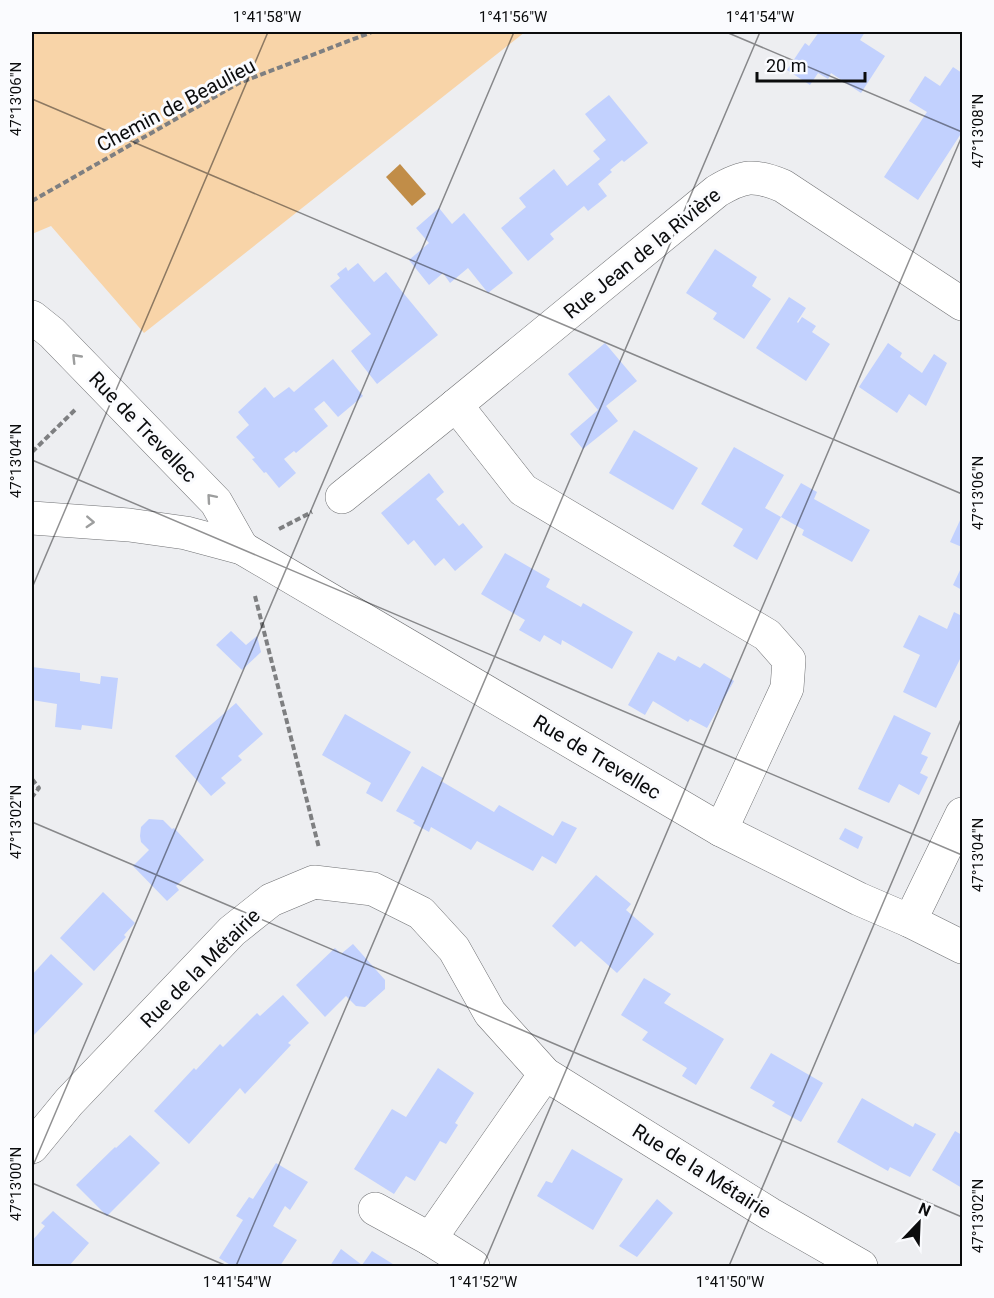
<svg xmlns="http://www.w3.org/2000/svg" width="994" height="1298" viewBox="0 0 994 1298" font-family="Roboto,sans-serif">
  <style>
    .green { fill: #f8d4a8 }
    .water { fill: #c18d48 }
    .building { fill: #c2d1fe }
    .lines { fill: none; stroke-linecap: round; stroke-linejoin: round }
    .minor-casing { stroke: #6f7073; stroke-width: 34 }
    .path { stroke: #7e7f81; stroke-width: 4; stroke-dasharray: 6 3; stroke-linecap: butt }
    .minor { stroke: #fff; stroke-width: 33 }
    .oneway { stroke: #9d9e9e }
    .ticks { fill: none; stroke: #0b0c0d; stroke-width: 1.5; stroke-opacity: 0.45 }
    .labels { text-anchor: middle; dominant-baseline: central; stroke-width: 6; stroke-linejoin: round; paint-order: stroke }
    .street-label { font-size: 20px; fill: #0b0c0d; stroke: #fafbfe }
    .neatline { fill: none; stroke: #0b0c0d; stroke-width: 2 }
    .ticks-label { font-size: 15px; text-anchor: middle; fill: #0b0c0d }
  </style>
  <rect width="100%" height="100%" fill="#edeef1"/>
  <polygon class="green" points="32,32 525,32 144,333 51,226 32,234"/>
  <polygon class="water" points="400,164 426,194 412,206 386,177"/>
  <g class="building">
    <polygon points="819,32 865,32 860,40 885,56 861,93 831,73 828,79 818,73 810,85 787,70 805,43 809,46"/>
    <polygon points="953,67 962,73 962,132 918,200 884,177 927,112 909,101 925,76 940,86"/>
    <polygon points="609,95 648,143 624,162 622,160 610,170 612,172 598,184 607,196 588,211 584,206 550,234 554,239 528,261 501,228 526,207 519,198 554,169 567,186 600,159 593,151 606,140 585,114"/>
    <polygon points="439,208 452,224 464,213 513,273 488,293 468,268 450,283 443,273 429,285 409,260 429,243 416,228"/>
    <polygon points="715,249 757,277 752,286 771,299 744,339 713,319 717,313 686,293"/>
    <polygon points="358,263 374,282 386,272 438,335 377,384 351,351 371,334 330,286 340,278 337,274 346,267 348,271"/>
    <polygon points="789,297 806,308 797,322 798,323 802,317 816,326 812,332 830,344 806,381 756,348"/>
    <polygon points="605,343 637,381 606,406 618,421 583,449 570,434 598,410 568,374"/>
    <polygon points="888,343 902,353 900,357 922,373 934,354 947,363 926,406 909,394 897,413 859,387"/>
    <polygon points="333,359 363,396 338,417 324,401 314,409 328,426 296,453 294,451 284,459 296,473 279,488 266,472 264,473 252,459 255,458 236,437 249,425 238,412 265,387 274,398 289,387 294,392"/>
    <polygon points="634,430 698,468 673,510 609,473"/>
    <polygon points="734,447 784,475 765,508 781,517 801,483 817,492 814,499 870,530 852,562 802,535 804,530 781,517 757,560 733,546 743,529 701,504"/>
    <polygon points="429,473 444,492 436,499 459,526 463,523 483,547 455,571 444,558 435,566 414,540 408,545 381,513"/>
    <polygon points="962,516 962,547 950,542"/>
    <polygon points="505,553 550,579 546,587 581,607 583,603 633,632 612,669 562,640 561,645 544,635 540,642 519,630 525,620 481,594"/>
    <polygon points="962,566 962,590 953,585"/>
    <polygon points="954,612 962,616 962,658 961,657 936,708 903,692 920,655 903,647 919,615 947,629"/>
    <polygon points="231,631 246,645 257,636 261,652 242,670 216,645"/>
    <polygon points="658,652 675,661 678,656 700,668 704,663 734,681 707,728 690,719 688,722 653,701 645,715 628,705"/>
    <polygon points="32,667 80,673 80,681 100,684 101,676 118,678 112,729 82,725 81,730 55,727 57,704 32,700"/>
    <polygon points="236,703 263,734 238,756 242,760 221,778 226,783 211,796 175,756"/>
    <polygon points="345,714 411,752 382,802 366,793 371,783 322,755"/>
    <polygon points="894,715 931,733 921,754 928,757 920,773 928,777 919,795 899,784 889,803 858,789"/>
    <polygon points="422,766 443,778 441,781 494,812 499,805 553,836 562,821 577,828 556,864 542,856 533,871 477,841 471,850 431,827 429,832 413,823 415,821 396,811"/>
    <polygon points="149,819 163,820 172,829 174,828 204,860 176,886 179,890 167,901 133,866 149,850 141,842 140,836 141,827"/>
    <polygon points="845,828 863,837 858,849 839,839"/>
    <polygon points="596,875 631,904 626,910 654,934 617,973 581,941 575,947 552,926"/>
    <polygon points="103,892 135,923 124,935 126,937 94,971 60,938"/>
    <polygon points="353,944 385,980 385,989 365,1007 356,1006 346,996 325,1017 296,985 335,948 341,954"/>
    <polygon points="51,954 83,984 32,1037 32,975"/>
    <polygon points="644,978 671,994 664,1003 724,1039 696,1085 682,1076 687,1068 642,1040 648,1032 621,1015"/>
    <polygon points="283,995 309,1023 288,1043 291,1045 245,1094 240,1088 189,1144 154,1111 194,1068 196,1070 220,1044 223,1047 257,1013 260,1016"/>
    <polygon points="771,1053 823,1083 801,1122 772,1106 775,1102 750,1088"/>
    <polygon points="438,1068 474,1093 455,1123 458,1125 446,1144 440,1141 415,1181 406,1176 394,1194 354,1169 392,1109 406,1117"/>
    <polygon points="862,1098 913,1127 915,1123 936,1134 910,1177 890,1167 888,1171 837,1142"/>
    <polygon points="955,1131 962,1135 962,1188 932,1170"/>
    <polygon points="130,1135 160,1163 107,1216 76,1185 115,1147 116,1148"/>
    <polygon points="572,1149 623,1179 593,1230 537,1196 546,1181 552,1183"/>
    <polygon points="276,1163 308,1182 290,1210 285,1206 273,1226 297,1240 280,1266 232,1266 219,1258 243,1220 236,1216 249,1197 253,1199"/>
    <polygon points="657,1199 673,1213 637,1257 619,1246"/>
    <polygon points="53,1211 89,1243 69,1266 32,1266 32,1241 45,1226 41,1223"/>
    <polygon points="341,1249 362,1265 372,1251 396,1266 330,1266"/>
  </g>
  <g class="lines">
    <defs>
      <g id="minor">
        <polyline points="32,317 52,333 216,502 242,548"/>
        <polyline points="342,497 456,405"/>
        <polyline points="32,518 129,525 186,533 242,548 721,830 859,899 910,921 962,947"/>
        <path d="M721,830l66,-142 2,-28 -22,-25 -244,-145 -67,-85 261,-214c27,-16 37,-17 66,-5l179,118"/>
        <polyline points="910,921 962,814"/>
        <polyline points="32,1147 69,1102 232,931 271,900 314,882 373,889 421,913 454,949 490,1013 545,1074 770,1214 861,1266"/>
        <polyline points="375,1209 430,1239 473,1266"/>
        <polyline points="430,1239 545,1074"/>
      </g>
    </defs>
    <use href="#minor" class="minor-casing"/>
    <g class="path">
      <polyline points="32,201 239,83 372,32"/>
      <polyline points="32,452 77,408"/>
      <polyline points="279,529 312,512"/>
      <polyline points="255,596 319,848"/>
      <polyline points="32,779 39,788 32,797"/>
    </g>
    <use href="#minor" class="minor"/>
  </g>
  <defs><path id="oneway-chevron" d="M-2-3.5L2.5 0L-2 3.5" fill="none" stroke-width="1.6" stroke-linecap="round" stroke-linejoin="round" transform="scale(1.5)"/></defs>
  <g class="oneway">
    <use href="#oneway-chevron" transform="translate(76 358) rotate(-134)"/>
    <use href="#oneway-chevron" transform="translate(211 498) rotate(-131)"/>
    <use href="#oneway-chevron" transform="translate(90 522) rotate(3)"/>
  </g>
  <path class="ticks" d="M726,32l236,100M32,99l930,395M32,460l930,395M32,588l236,-556M32,822l930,395M32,1168l482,-1136M32,1183l195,83M236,1266l524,-1234M483,1266l479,-1130M729,1266l233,-549"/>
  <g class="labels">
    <g class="street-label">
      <text transform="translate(176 105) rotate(-28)">Chemin de Beaulieu</text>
      <text transform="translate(642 253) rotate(-39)">Rue Jean de la Rivière</text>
      <text transform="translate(143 427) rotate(46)">Rue de Trevellec</text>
      <text transform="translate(597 757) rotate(31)">Rue de Trevellec</text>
      <text transform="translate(200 968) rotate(-45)">Rue de la Métairie</text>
      <text transform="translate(702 1171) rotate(32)">Rue de la Métairie</text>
    </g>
  </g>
  <rect width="994" height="1298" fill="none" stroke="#fafbfe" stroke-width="66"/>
  <g transform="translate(919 1223) rotate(23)" stroke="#fafbfe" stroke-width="4.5" paint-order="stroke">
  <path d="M0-4.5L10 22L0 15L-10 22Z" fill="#0b0c0d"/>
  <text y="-9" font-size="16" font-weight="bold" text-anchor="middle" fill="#0b0c0d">N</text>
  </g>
  <path d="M757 72v9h108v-9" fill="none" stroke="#0b0c0d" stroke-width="3"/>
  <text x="766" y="72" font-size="18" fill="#0b0c0d" stroke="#fafbfe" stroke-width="4.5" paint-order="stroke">20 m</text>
  <rect x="33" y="33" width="928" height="1232" class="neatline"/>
  <g class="ticks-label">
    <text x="267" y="22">1°41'58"W</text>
    <text x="513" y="22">1°41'56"W</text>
    <text x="760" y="22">1°41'54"W</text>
    <text transform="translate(16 99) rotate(-90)" y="5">47°13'06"N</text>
    <text transform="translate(978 131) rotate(-90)" y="5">47°13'08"N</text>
    <text transform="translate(16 461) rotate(-90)" y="5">47°13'04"N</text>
    <text transform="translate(978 493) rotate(-90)" y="5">47°13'06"N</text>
    <text transform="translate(16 822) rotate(-90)" y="5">47°13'02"N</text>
    <text transform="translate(978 855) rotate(-90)" y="5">47°13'04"N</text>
    <text transform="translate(16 1184) rotate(-90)" y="5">47°13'00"N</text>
    <text transform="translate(978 1216) rotate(-90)" y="5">47°13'02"N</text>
    <text x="237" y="1287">1°41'54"W</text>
    <text x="483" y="1287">1°41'52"W</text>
    <text x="730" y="1287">1°41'50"W</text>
  </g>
</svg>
